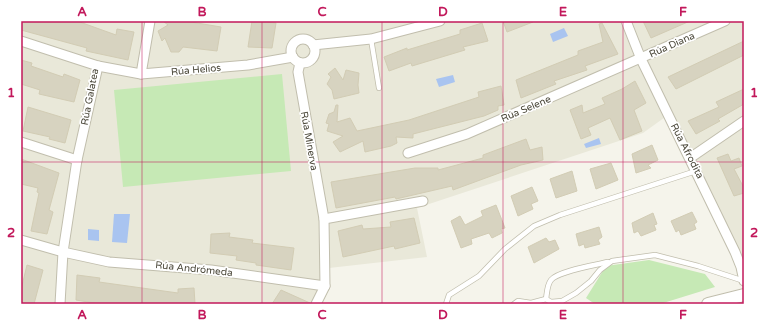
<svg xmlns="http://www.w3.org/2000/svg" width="765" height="325" viewBox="0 0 765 325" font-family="'Varela Round',sans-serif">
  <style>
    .residential { fill: #e9e8d9 }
    .green { fill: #c6e9b5 }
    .water { fill: #a9c4f0 }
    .building { fill: #d7d3c0; stroke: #d2ccb4 }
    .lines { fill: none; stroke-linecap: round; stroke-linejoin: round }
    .service-casing { stroke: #c1bead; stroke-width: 6 }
    .minor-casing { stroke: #c1bead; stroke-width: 11 }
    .tertiary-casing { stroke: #c1bead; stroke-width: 14 }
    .service { stroke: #fff; stroke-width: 4.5 }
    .minor { stroke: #fff; stroke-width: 9 }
    .tertiary { stroke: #fff; stroke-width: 12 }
    .grid { fill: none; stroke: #c2185b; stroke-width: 1; stroke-opacity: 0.55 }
    .labels { text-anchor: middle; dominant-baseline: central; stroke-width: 3.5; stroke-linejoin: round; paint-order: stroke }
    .street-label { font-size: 10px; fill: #4a4739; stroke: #fff }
    .neatline { fill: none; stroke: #c2185b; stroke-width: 1.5 }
    .grid-label { font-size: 13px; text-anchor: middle; font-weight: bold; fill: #c2185b }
  </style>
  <rect width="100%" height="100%" fill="#f5f4eb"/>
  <polygon class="residential" points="21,21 744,21 744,287 739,266 668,115 643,133 417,208 427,257 329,268 320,304 21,304"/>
  <g class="green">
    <polygon points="282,74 291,171 123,187 114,90"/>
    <polygon points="649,260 705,274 715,287 660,304 595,304 586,298 606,266"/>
  </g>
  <g class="water">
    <polygon points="564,28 568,36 553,42 550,34"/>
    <polygon points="453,75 455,82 439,87 436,79"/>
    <polygon points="599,138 601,144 586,148 584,144"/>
    <polygon points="114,214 130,214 127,243 112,242"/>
    <polygon points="88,229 99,230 99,241 88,240"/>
  </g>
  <g class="building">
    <polygon points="21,21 77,21 116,35 117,29 134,32 128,60 86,51 87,48 21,30"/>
    <polygon points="163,21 185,21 221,27 217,51 183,47 179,52 171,52 165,38 162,41 158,31 168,25"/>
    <polygon points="252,21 276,23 272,48 248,47"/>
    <polygon points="503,21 533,21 533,22 507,32"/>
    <polygon points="643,21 690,21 651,38"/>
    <polygon points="482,23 488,41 463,47 465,50 412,66 411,63 389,71 384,57 407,48 407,50 460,34 460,30"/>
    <polygon points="602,23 618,54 585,66 587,70 554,81 556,84 521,98 516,80 578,55 578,51 603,42 599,24"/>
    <polygon points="744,41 744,55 676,89 668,77"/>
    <polygon points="21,60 32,63 31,66 63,77 64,74 80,80 74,102 39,94 40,90 21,84"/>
    <polygon points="335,68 343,80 346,70 359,73 358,85 359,93 334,99 332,90 327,84 331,77 328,74"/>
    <polygon points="635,81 646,103 634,110 642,131 620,140 610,118 588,128 591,135 581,139 570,110 582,105 583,113 605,104 602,98 622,89"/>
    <polygon points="501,86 504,105 498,106 498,110 484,116 413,134 413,138 396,137 397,143 391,146 365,152 363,141 340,152 333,142 343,136 327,131 329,124 326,123 329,114 334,112 336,105 338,105 337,122 350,118 357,131 409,120 479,97 478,92"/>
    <polygon points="744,89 744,104 718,119 720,121 696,134 688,121 719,107 716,102"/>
    <polygon points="28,107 71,120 65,143 49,139 50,137 23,131"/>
    <polygon points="526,139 530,150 542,147 543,160 521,165 453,190 452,186 396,199 395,197 336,208 331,182 415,168 438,168 438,170 483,158 483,155"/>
    <polygon points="652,145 658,160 648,165 651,168 636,173 632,154"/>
    <polygon points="728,154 731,161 739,158 742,166 734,169 744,188 744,193 734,196 717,158"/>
    <polygon points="21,159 59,173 49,210 53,212 47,234 31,231 39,193 37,192 38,188 21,184"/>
    <polygon points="611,163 618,180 596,189 590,169"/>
    <polygon points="572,171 577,191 556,198 550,179"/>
    <polygon points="532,187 538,201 531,204 533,209 518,216 511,196"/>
    <polygon points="496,205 505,228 501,229 502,233 492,238 489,233 471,239 472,244 461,248 451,221 460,216 465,225 483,216 481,211"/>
    <polygon points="692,212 697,222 694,224 696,229 681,235 679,230 676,232 671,221"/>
    <polygon points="653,213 657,224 654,225 656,230 641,236 638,231 634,233 632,223"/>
    <polygon points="414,218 420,243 395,249 394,246 343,257 338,231 362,225 363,229 391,227 390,222"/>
    <polygon points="599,227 602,237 598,240 600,244 585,248 584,244 579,246 576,234"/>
    <polygon points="230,233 229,237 253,240 252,243 294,248 291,270 256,265 256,263 236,260 237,256 210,253 211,234"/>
    <polygon points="546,238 549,242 555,240 559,249 534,263 528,247"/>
    <polygon points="27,265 43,270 34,304 21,304 21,290"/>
    <polygon points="77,275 100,278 99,282 178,293 178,289 194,288 195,304 100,304 76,300"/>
    <polygon points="281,290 310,303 310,304 272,304"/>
  </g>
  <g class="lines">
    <defs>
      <g id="service">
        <polyline points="371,39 379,88"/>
        <path d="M546,299c1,-6 1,-14 5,-19 7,-9 45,-15 57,-18"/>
        <polyline points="446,304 449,295 479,276 505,249 534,226 560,215 696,171"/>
        <polyline points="514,304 518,301 531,303 546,299 551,302 562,301 576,293 591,281 600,270 612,261 655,255 698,266 744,281"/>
      </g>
      <g id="minor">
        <polyline points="626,21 641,59 735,252 741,267 744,281"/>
        <circle cx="303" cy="51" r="12"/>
        <polyline points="21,41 98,66 141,74 248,65 293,57"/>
        <polyline points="313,45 371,39 440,21"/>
        <polyline points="300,63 298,72 324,219 325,286 316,304"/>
        <polyline points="141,74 150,21"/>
        <polyline points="21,142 77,160"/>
        <polyline points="408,153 467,134 725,21"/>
        <polyline points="690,158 744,121"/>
        <polyline points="324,219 423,201"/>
        <polyline points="21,240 63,252 109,262 211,270 325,286"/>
        <polyline points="60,304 63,252 77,160 98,66"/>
      </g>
      <polyline id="tertiary" points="708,304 744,295"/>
    </defs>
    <use href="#service" class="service-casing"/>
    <use href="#minor" class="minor-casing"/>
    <use href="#tertiary" class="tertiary-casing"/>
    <use href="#service" class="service"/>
    <use href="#minor" class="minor"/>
    <use href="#tertiary" class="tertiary"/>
  </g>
  <path class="grid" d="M142,21v283M262,21v283M382,21v283M503,21v283M623,21v283M21,162h723"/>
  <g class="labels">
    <g class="street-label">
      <text transform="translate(672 45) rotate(-24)">Rúa Diana</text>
      <text transform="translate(196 70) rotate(-5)">Rúa Helios</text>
      <text transform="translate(90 97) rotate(-79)">Rúa Galatea</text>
      <text transform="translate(526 109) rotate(-23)">Rúa Selene</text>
      <text transform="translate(309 141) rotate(80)">Rúa Minerva</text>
      <text transform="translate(687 151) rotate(63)">Rúa Afrodita</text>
      <text transform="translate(194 269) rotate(6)">Rúa Andrómeda</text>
    </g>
  </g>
  <rect width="765" height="325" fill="none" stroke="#ffffff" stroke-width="44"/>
  <rect x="22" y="22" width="721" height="281" class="neatline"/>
  <g class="grid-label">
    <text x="82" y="16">A</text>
    <text x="202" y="16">B</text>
    <text x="322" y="16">C</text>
    <text x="443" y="16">D</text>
    <text x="563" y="16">E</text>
    <text x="683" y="16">F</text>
    <text x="11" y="97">1</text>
    <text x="754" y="97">1</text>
    <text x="11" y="237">2</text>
    <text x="754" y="237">2</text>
    <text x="82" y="319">A</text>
    <text x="202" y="319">B</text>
    <text x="322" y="319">C</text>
    <text x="443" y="319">D</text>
    <text x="563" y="319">E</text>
    <text x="683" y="319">F</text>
  </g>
</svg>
